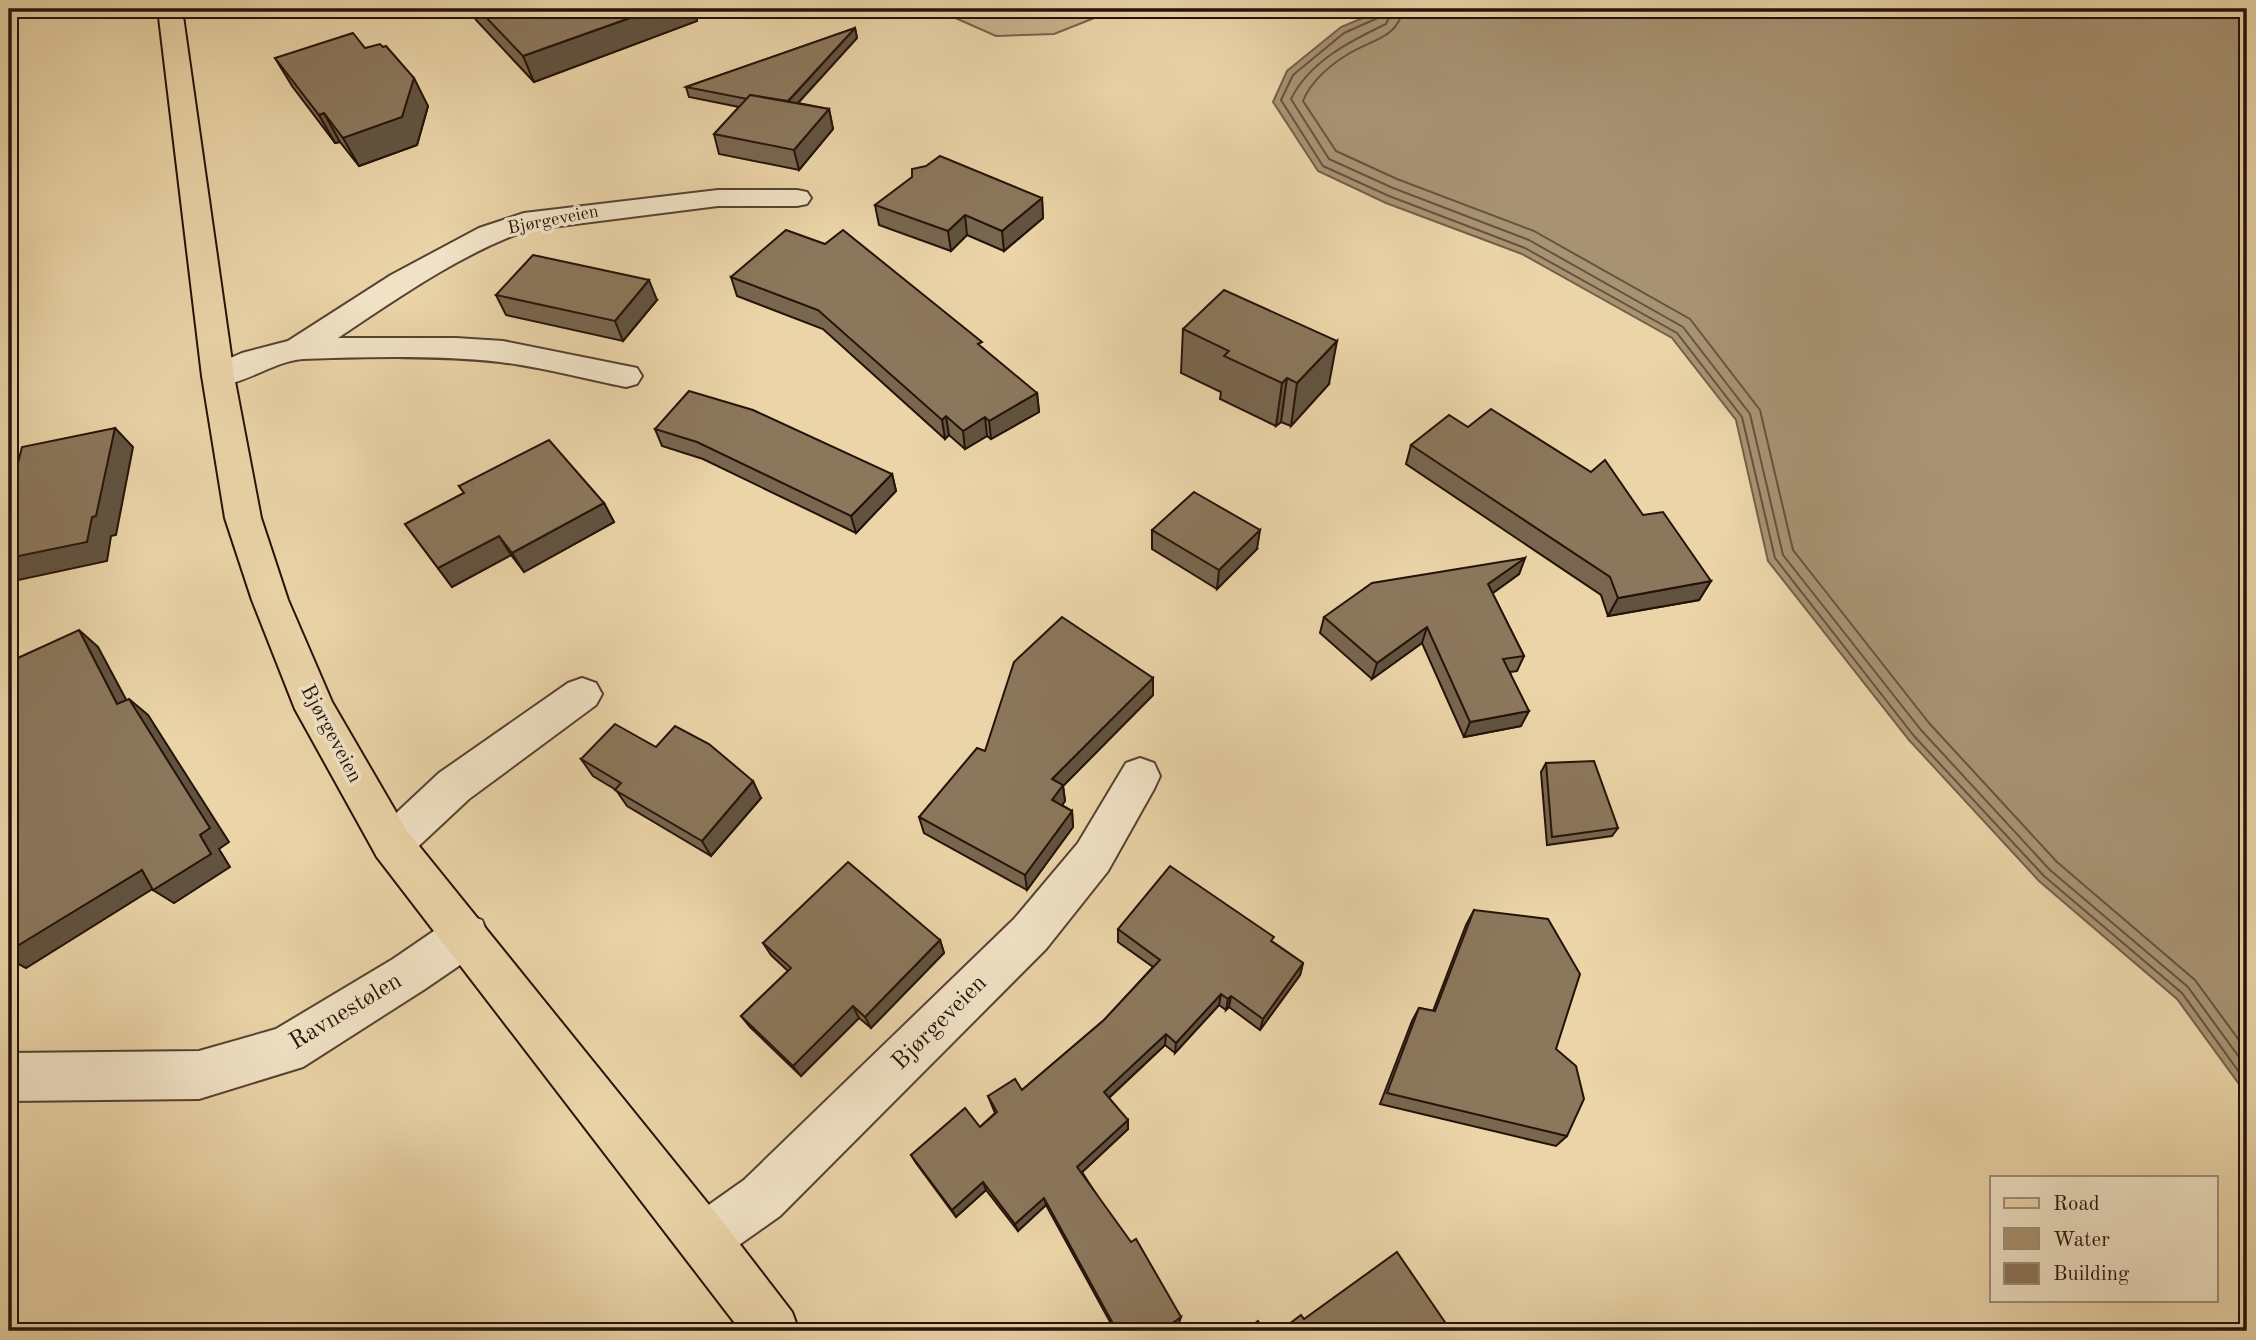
<svg xmlns="http://www.w3.org/2000/svg" width="2256" height="1340" viewBox="0 0 2256 1340" font-family="'Old Standard TT',serif">
  <style>
    .green { fill: #c9b38d; stroke: #77624b; stroke-width: 2 }
    .water { fill: #a79272; stroke: #735f48; stroke-width: 2 }
    .lines { fill: none; stroke-linecap: round; stroke-linejoin: round }
    .shore { stroke: #66523e; stroke-width: 2 }
    .minor-casing { stroke: #564231; stroke-width: 4 }
    .major-casing { stroke: #251209; stroke-width: 4 }
    .minor { fill: #f1e3c6; fill-rule: evenodd }
    .major { fill: #ead4a8; fill-rule: evenodd }
    .wall { fill: #78664f; stroke: #251209; stroke-width: 2 }
    .shaded-wall { fill: #615340; stroke: #251209; stroke-width: 2 }
    .building { fill: #8b775c; stroke: #251209; stroke-width: 2 }
    .labels { text-anchor: middle; dominant-baseline: central; stroke-width: 7; stroke-linejoin: round; paint-order: stroke }
    .far-street-label { font-size: 18px; fill: #251209; stroke: #f1e3c6 }
    .street-label { font-size: 21px; fill: #251209; stroke: #f1e3c6 }
    .near-street-label { font-size: 24px; fill: #251209; stroke: #f1e3c6 }
  </style>
  <rect width="100%" height="100%" fill="#ead4a8"/>
  <filter id="stains"><feTurbulence type="fractalNoise" baseFrequency=".00286" numOctaves="4"/><feColorMatrix values="0 0 0 0 .2 0 0 0 0 .09 0 0 0 0 .02 0 0 0 .5 -.17"/></filter>
  <radialGradient id="worn" r=".72"><stop offset=".6" stop-color="#630" stop-opacity="0"/><stop offset="1" stop-color="#630" stop-opacity=".3"/></radialGradient>
  <polygon class="green" points="935,9 1117,9 1054,34 996,36"/>
  <polygon class="water" points="1384,9 2247,9 2247,1095 2177,999 2039,881 1909,740 1768,561 1736,420 1672,338 1522,254 1386,203 1318,171 1273,102 1287,71 1341,27"/>
  <g class="lines">
    <g class="shore">
      <polyline points="1384,9 1380,17 1344,33 1293,75 1281,100 1323,166 1389,196 1525,248 1677,333 1742,417 1775,558 1914,736 2044,876 2182,993 2247,1083"/>
      <path d="M1393,9l-7,15c-36,17 -77,38 -95,75l38,60 64,29 136,52 154,87 67,87 33,141 138,175 129,140 138,117 59,81"/>
      <path d="M1403,9c-5,29 -32,31 -53,44 -19,11 -39,28 -47,48l33,50 61,28 137,52 156,88 70,91 33,140 136,173 128,139 138,118 52,71"/>
    </g>
    <defs>
      <g id="minor">
        <path d="M718,190h79l10,2 4,6 -4,6 -10,2h-79l-190,24c-68,24 -130,68 -190,108h118l47,3 134,27 5,8 -5,8 -11,3c-41,-8 -84,-20 -126,-25 -64,-7 -132,-5 -197,-3 -32,2 -68,33 -96,25l-5,-8 5,-8 35,-15 46,-12 103,-66 88,-47 45,-15z"/>
        <polygon points="582,678 596,683 602,694 596,705 469,799 407,857 392,863 377,857 371,844 377,831 439,773 568,683"/>
        <polygon points="1140,758 1154,763 1160,776 1154,789 1108,871 1046,949 780,1216 722,1257 704,1265 686,1257 678,1239 686,1221 744,1180 1014,919 1078,843 1126,763"/>
        <polygon points="466,914 482,920 488,935 482,950 425,989 303,1067 199,1099 9,1101 9,1053 199,1051 276,1029 393,959 450,920"/>
      </g>
      <polygon id="major" points="158,9 182,9 234,376 261,518 288,600 332,702 407,831 722,1221 792,1312 799,1331 741,1331 377,857 295,709 252,600 225,518 202,376"/>
    </defs>
    <use href="#minor" class="minor-casing"/>
    <use href="#major" class="major-casing"/>
    <use href="#minor" class="minor"/>
    <use href="#major" class="major"/>
  </g>
  <g class="wall">
    <polygon points="471,9 694,9 697,21 534,82 476,20"/>
    <polygon points="855,28 857,38 798,103 829,109 833,129 799,170 719,154 714,134 739,107 689,97 686,87"/>
    <polygon points="365,48 428,106 417,145 359,166 340,142 335,143 292,86 275,58"/>
    <polygon points="1042,198 1043,218 1004,251 967,235 951,251 879,225 875,205"/>
    <polygon points="731,277 1037,393 1039,412 991,439 987,436 965,449 949,435 945,439 823,329 737,296"/>
    <polygon points="496,295 657,300 623,341 506,315"/>
    <polygon points="1183,329 1329,384 1291,426 1281,422 1276,426 1220,399 1221,392 1181,373"/>
    <polygon points="655,429 892,474 896,491 856,533 703,459 662,446"/>
    <polygon points="1411,445 1643,515 1711,581 1699,600 1608,616 1601,595 1406,464"/>
    <polygon points="459,486 604,503 614,522 524,572 511,555 452,587 405,524 464,493"/>
    <polygon points="1152,530 1257,549 1217,589 1152,549"/>
    <polygon points="1525,558 1519,574 1492,593 1524,656 1517,671 1510,672 1521,726 1464,737 1422,643 1372,679 1320,633 1324,617"/>
    <polygon points="1153,678 1153,695 1063,786 1065,801 1062,805 1072,811 1073,827 1027,890 924,833 919,817"/>
    <polygon points="581,759 761,798 711,856 627,806 616,790 593,776"/>
    <polygon points="1546,763 1618,828 1612,836 1547,845 1541,772"/>
    <polygon points="1474,910 1556,1049 1567,1136 1556,1146 1380,1104 1412,1021 1419,1008 1433,1011 1466,925"/>
    <polygon points="1118,929 1273,942 1303,963 1300,975 1260,1030 1229,1007 1226,1010 1219,1005 1175,1053 1165,1045 1109,1098 1128,1129 1082,1172 1179,1323 1167,1331 1115,1331 1046,1205 1018,1231 986,1190 956,1217 916,1163 911,1155 980,1127 995,1113 988,1096 1022,1090 1104,1020 1153,967 1118,942"/>
    <polygon points="940,940 944,953 871,1028 859,1018 801,1076 750,1027 741,1016 788,971 771,955 763,943"/>
  </g>
  <g class="shaded-wall">
    <polygon points="655,9 694,9 697,21 534,82 523,56"/>
    <polygon points="855,28 857,38 786,116 784,106"/>
    <polygon points="414,78 428,106 417,145 359,166 343,138"/>
    <polygon points="829,109 833,129 799,170 794,150"/>
    <polygon points="324,113 340,142 335,143 319,115"/>
    <polygon points="1042,198 1043,218 1004,251 1002,231"/>
    <polygon points="965,215 967,235 951,251 948,231"/>
    <polygon points="649,280 657,300 623,341 615,321"/>
    <polygon points="1337,341 1329,384 1291,426 1297,383"/>
    <polygon points="1287,378 1281,422 1276,426 1282,383"/>
    <polygon points="1037,393 1039,412 991,439 989,421"/>
    <polygon points="946,416 949,435 945,439 942,420"/>
    <polygon points="985,417 987,436 965,449 963,431"/>
    <polygon points="115,428 133,447 116,535 111,536 107,561 14,581 9,576 9,558"/>
    <polygon points="892,474 896,491 856,533 851,516"/>
    <polygon points="604,503 614,522 524,572 512,553"/>
    <polygon points="1260,530 1257,549 1217,589 1219,570"/>
    <polygon points="499,536 511,555 452,587 438,568"/>
    <polygon points="1525,558 1519,574 1482,601 1488,584"/>
    <polygon points="1711,581 1699,600 1608,616 1618,598"/>
    <polygon points="1427,627 1422,643 1372,679 1377,663"/>
    <polygon points="79,630 98,647 137,720 117,704"/>
    <polygon points="1153,678 1153,695 1063,786 1065,801 1054,816 1052,779"/>
    <polygon points="129,699 148,715 229,842 219,849 230,867 174,903 153,890 200,835"/>
    <polygon points="1529,711 1521,726 1464,737 1470,722"/>
    <polygon points="753,781 761,798 711,856 702,841"/>
    <polygon points="1072,811 1073,827 1027,890 1025,875"/>
    <polygon points="142,870 162,883 26,968 9,959 9,949"/>
    <polygon points="940,940 944,953 871,1028 865,1017"/>
    <polygon points="1303,963 1300,975 1260,1030 1263,1019"/>
    <polygon points="1221,994 1219,1005 1175,1053 1176,1043"/>
    <polygon points="1231,996 1229,1007 1226,1010 1228,999"/>
    <polygon points="853,1006 859,1018 801,1076 793,1066"/>
    <polygon points="1166,1034 1165,1045 1104,1102 1104,1092"/>
    <polygon points="1128,1120 1128,1129 1079,1175 1077,1167"/>
    <polygon points="983,1182 986,1190 956,1217 952,1210"/>
    <polygon points="1044,1198 1046,1205 1018,1231 1015,1224"/>
    <polygon points="1181,1317 1179,1323 1167,1331 1161,1331"/>
  </g>
  <g class="building">
    <polygon points="478,9 655,9 523,56"/>
    <polygon points="855,28 788,101 750,95 747,99 686,87"/>
    <polygon points="353,33 365,48 380,44 383,47 386,46 414,78 402,117 343,138 324,113 319,115 275,58"/>
    <polygon points="750,95 829,109 794,150 714,134"/>
    <polygon points="940,156 1042,198 1002,231 965,215 948,231 875,205 912,177 912,169 926,166"/>
    <polygon points="786,230 825,244 843,230 982,342 978,344 1037,393 989,421 985,417 963,431 946,416 942,420 818,310 731,277"/>
    <polygon points="533,255 649,280 615,321 496,295"/>
    <polygon points="1224,290 1337,341 1297,383 1287,378 1282,383 1224,356 1229,351 1183,329"/>
    <polygon points="689,391 753,410 892,474 851,516 697,442 655,429"/>
    <polygon points="1491,409 1591,472 1605,460 1643,515 1663,512 1711,581 1618,598 1610,577 1411,445 1449,415 1468,427"/>
    <polygon points="115,428 96,516 92,517 87,542 9,558 9,498 22,447"/>
    <polygon points="549,440 604,503 512,553 499,536 438,568 405,524 464,493 459,486"/>
    <polygon points="1194,492 1260,530 1219,570 1152,530"/>
    <polygon points="1525,558 1488,584 1524,656 1503,659 1529,711 1470,722 1427,627 1377,663 1324,617 1372,583"/>
    <polygon points="1062,617 1153,678 1052,779 1063,785 1052,800 1072,811 1025,875 919,817 977,748 985,751 1014,662"/>
    <polygon points="79,630 117,704 129,699 210,828 200,835 211,854 153,890 142,870 9,951 9,662"/>
    <polygon points="615,724 656,747 675,726 709,744 753,781 702,841 615,790 621,783 581,759"/>
    <polygon points="1594,761 1618,828 1552,837 1546,763"/>
    <polygon points="848,862 940,940 865,1017 853,1006 793,1066 741,1016 791,968 763,943"/>
    <polygon points="1170,866 1274,937 1271,941 1303,963 1263,1019 1231,996 1228,999 1221,994 1176,1043 1166,1034 1104,1092 1128,1120 1077,1167 1131,1242 1136,1239 1181,1317 1161,1331 1117,1331 1044,1198 1015,1224 983,1182 952,1210 911,1155 965,1108 980,1127 997,1112 988,1096 1015,1079 1022,1090 1104,1020 1160,960 1118,929"/>
    <polygon points="1474,910 1548,919 1580,974 1556,1049 1576,1066 1584,1099 1567,1136 1387,1093 1419,1008 1435,1011"/>
    <polygon points="1397,1252 1451,1331 1280,1331 1301,1315 1304,1319"/>
    <polygon points="1258,1321 1265,1331 1245,1331"/>
  </g>
  <g class="labels">
    <g class="far-street-label">
      <text transform="translate(553 220) rotate(-11)">Bjørgeveien</text>
    </g>
    <g class="street-label">
      <text transform="translate(331 734) rotate(62)">Bjørgeveien</text>
    </g>
    <g class="near-street-label">
      <text transform="translate(346 1012) rotate(-31)">Ravnestølen</text>
      <text transform="translate(940 1023) rotate(-45)">Bjørgeveien</text>
    </g>
  </g>
  <rect width="2256" height="1340" fill="none" stroke="#ead4a8" stroke-width="35"/>
  <rect x="10" y="10" width="2235" height="1319" fill="none" stroke="#251209" stroke-width="3.5"/>
  <rect x="18" y="18" width="2221" height="1305" fill="none" stroke="#251209" stroke-width="2"/>
  <rect x="1990" y="1176" width="228" height="126" fill="#f1e3c6" stroke="#9f8f7a" stroke-width="2"/>
  <rect x="2004" y="1198" width="35" height="10" fill="#ead4a8" stroke="#9f8f7a" stroke-width="2"/>
  <text x="2053" y="1210" font-size="21" fill="#251209">Road</text>
  <rect x="2004" y="1228" width="35" height="21" fill="#a79272" stroke="#9f8f7a" stroke-width="2"/>
  <text x="2053" y="1246" font-size="21" fill="#251209">Water</text>
  <rect x="2004" y="1263" width="35" height="21" fill="#8b775c" stroke="#9f8f7a" stroke-width="2"/>
  <text x="2053" y="1280" font-size="21" fill="#251209">Building</text>
  <rect width="100%" height="100%" filter="url(#stains)"/>
  <rect width="100%" height="100%" fill="url(#worn)"/>
</svg>
